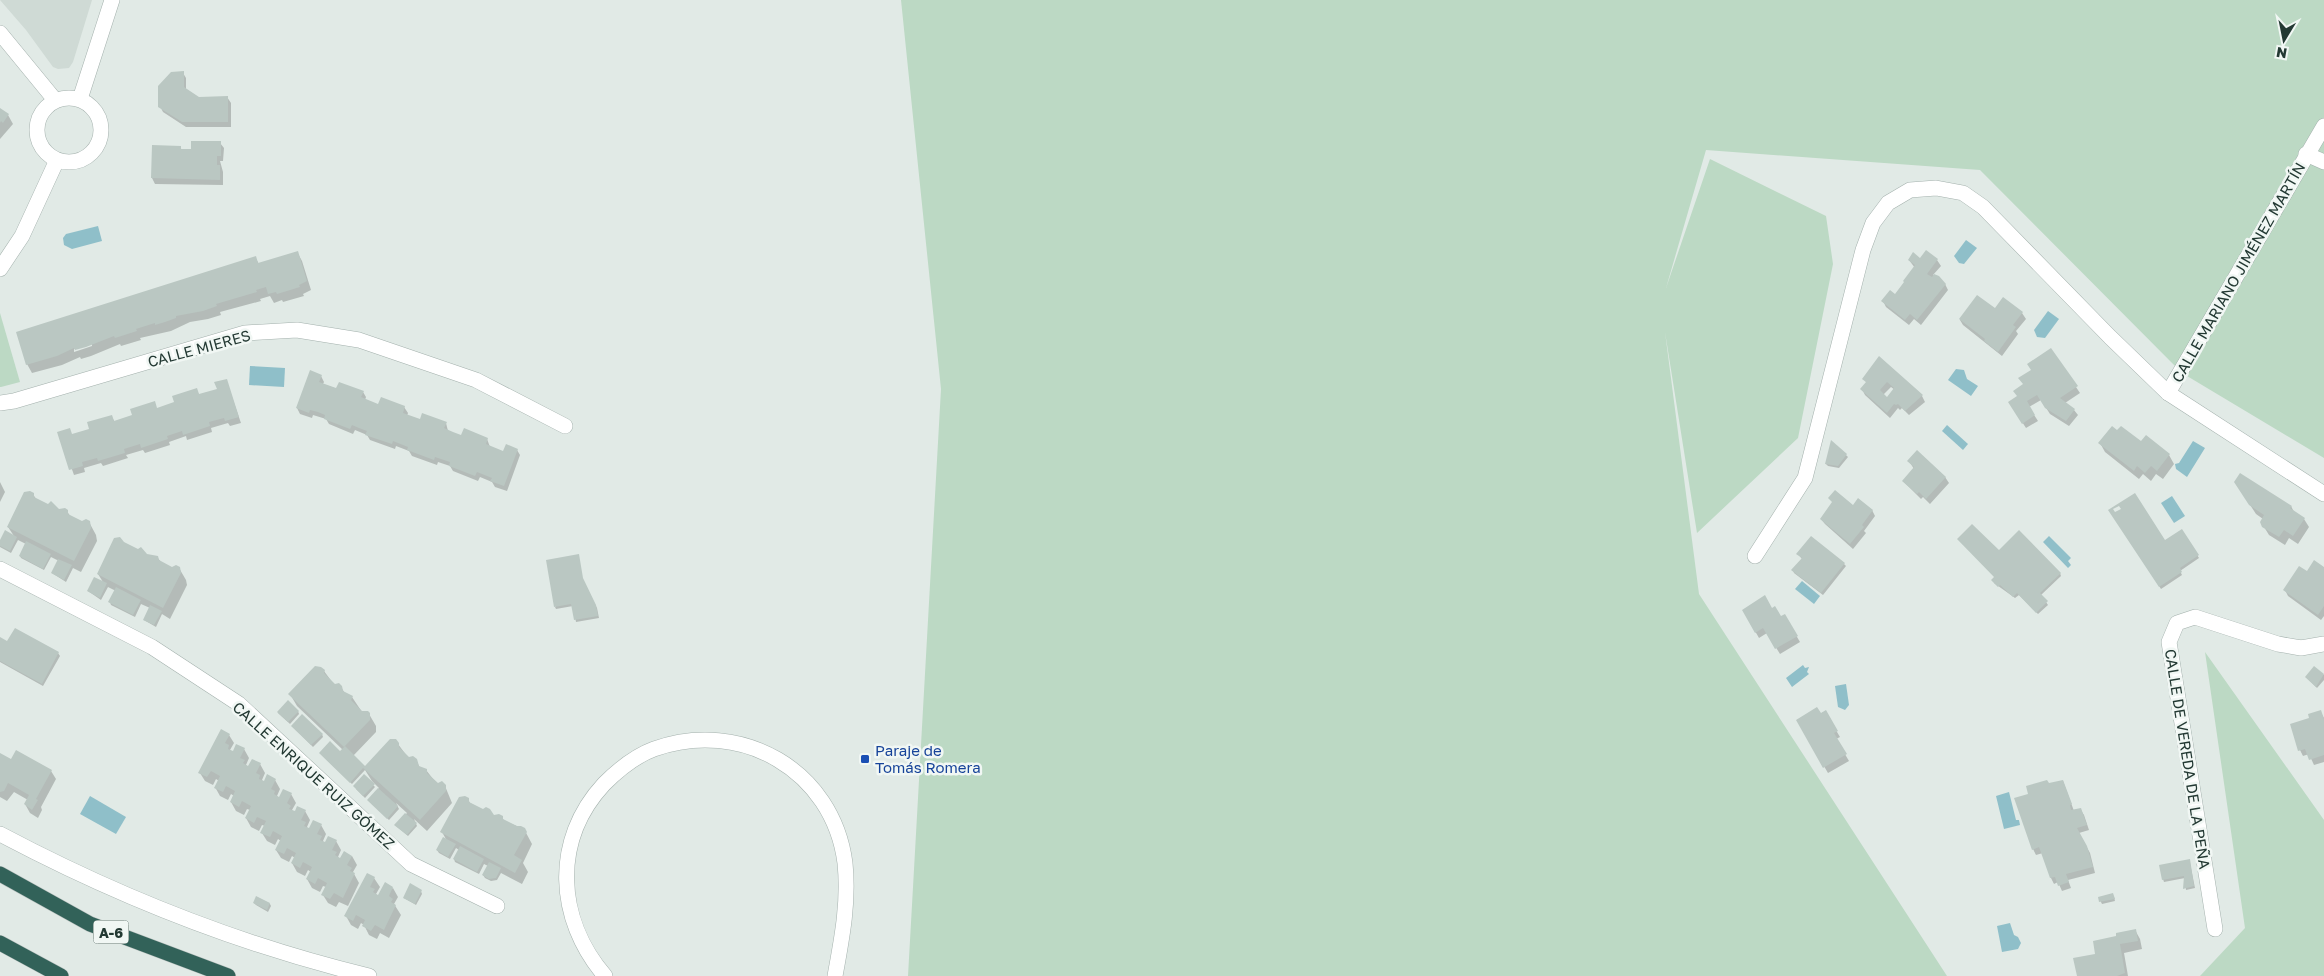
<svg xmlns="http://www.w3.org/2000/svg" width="2324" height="976" viewBox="0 0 2324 976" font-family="'Golos Text',sans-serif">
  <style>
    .built { fill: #cfdad5 }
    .green { fill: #bcd9c4 }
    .water { fill: #8fbfc9 }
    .shadow { fill: #0003; fill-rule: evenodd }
    .building { fill: #bac7c2; fill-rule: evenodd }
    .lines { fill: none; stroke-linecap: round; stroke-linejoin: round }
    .minor-casing { stroke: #a4b1ad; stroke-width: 16 }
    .highway-casing { stroke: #bdc4c2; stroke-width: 16 }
    .minor { stroke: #fff; stroke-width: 15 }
    .highway { stroke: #326259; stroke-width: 15 }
    .transit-dot { fill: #1a4fb4; stroke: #f1f7f4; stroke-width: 2 }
    .labels { text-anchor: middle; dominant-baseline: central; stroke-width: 5; stroke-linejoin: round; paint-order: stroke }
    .shield { fill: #f1f7f4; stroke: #61726d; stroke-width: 1 }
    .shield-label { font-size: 14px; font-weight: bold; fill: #233933 }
    .street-label { font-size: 15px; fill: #233933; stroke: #f1f7f4 }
    .transit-label { font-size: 15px; fill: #164399; stroke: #f1f7f4; text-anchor: start }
  </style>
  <rect width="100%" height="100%" fill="#e1eae6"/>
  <polygon class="built" points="0,0 92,0 73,62 69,68 58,69 53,67 26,30"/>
  <g class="green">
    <polygon points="901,0 2324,0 2324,458 2182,373 1980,170 1706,150 1666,288 1710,159 1826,216 1833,264 1798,438 1697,533 1665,332 1699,594 1947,976 908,976 941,389"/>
    <polygon points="0,313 20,382 1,387 0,387"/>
    <polygon points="2205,652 2324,820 2324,976 2200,976 2245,928"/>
  </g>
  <g class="water">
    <polygon points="98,226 102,241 72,249 64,245 63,238 66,234"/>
    <polygon points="1966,240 1977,248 1964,264 1959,263 1954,256"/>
    <polygon points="2048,311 2059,319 2045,338 2037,337 2034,330"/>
    <polygon points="250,366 285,368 284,387 249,385"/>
    <polygon points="1956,369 1964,370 1967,379 1978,386 1971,396 1948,380"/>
    <polygon points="1947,425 1968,444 1963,450 1942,431"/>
    <polygon points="2193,441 2205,448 2187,477 2176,469 2175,464 2179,463"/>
    <polygon points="2172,496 2185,516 2174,523 2161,503"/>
    <polygon points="2049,536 2071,558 2068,561 2071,565 2068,568 2043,542"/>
    <polygon points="1802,581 1820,596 1814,604 1795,589"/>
    <polygon points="1803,665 1805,668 1809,667 1807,672 1809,674 1792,687 1786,678"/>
    <polygon points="1846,684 1849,705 1845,710 1838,707 1835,686"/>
    <polygon points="2009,792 2016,820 2019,820 2020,825 2004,829 1996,796"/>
    <polygon points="90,796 126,817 116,834 80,814"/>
    <polygon points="2010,923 2014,935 2018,937 2021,943 2018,949 2002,952 1997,926"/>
  </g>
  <g class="shadow">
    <polygon points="183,73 186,78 186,90 199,99 227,97 231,103 231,127 186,127 163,112 160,106"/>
    <polygon points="0,109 8,115 13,124 0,139"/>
    <polygon points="220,143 224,148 223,161 220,161 223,172 223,185 155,184 152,178 153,147 180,147 182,150 192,150"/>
    <path d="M297,252l5,9 9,29 -8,4 1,2 -21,6 -1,-2 -8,3 -4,-7 -10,3 1,2 -41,11 1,3 -13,4 -18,3 -19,9 -31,7 1,2 -20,6 -1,-2 -29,12 -10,3 -1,-2 -18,8 -30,8 -5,-9 228,-107 4,7zM92,344v2l-18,6v-3z"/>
    <polygon points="1927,252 1937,260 1941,266 1933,275 1945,284 1948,290 1921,325 1914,319 1909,325 1886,307 1883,301 1895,296 1915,268 1909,260 1921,260"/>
    <polygon points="1995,309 2022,313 2026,319 2016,331 2018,334 2002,356 1963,325 1960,320"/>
    <polygon points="2051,350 2080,393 2065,403 2074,410 2078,415 2069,426 2050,414 2041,400 2029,407 2038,421 2026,428 2013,408 2032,371"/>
    <path d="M1879,358l43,38 3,6 -16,13 -7,-7 -2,2 -2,-2 -8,10 -25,-23 -3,-6 5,-6 -3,-4zM1891,387l4,3 -8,9 -4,-4z"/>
    <polygon points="321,376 324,382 323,384 337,389 363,392 366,397 365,400 379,405 404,407 408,413 407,416 421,421 446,423 448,431 462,437 487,439 490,447 504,452 517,450 520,455 507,491 495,487 492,482 480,477 478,481 453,471 450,466 438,462 437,465 412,456 409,451 396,446 395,449 370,440 367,435 355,430 353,434 329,424 326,419 313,415 312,418 300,414 297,408"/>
    <polygon points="226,380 241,423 230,426 228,423 211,428 212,432 187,440 186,436 169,442 170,445 145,453 143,450 126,455 128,458 103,466 101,463 84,468 85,472 74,475 59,433 73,435 91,430 111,416 115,422 176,403 196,390 200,396 218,390"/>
    <polygon points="2146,437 2169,455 2174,464 2163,479 2156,474 2151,481 2143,474 2139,479 2105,452 2100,443 2141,443"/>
    <polygon points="1832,442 1848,457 1839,468 1828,466 1826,464"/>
    <polygon points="1909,461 1945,477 1949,483 1930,504 1923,497 1921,499 1903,481 1914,469"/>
    <polygon points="0,482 5,492 0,502"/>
    <polygon points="2241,491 2291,506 2294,512 2304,519 2309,527 2298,544 2289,538 2285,545 2269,535 2261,522 2263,519 2256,514"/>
    <polygon points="33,494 36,499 59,511 67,511 70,516 82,522 89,522 96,535 97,541 81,572 73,568 66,582 52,573 59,561 51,557 44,570 21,558 20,556 26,544 18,540 11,553 0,547 0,542 14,536 8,527"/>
    <polygon points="1853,507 1872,510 1875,516 1864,531 1866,533 1853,549 1825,524 1821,519"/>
    <polygon points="2123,509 2165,541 2182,531 2199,558 2180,571 2182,575 2161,589 2110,510 2115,514"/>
    <polygon points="124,543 146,555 157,557 161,562 172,568 179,568 186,580 187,585 170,619 162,614 156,627 144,620 150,608 141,604 135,617 111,605 110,602 116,591 108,587 101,600 88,591 103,582 98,574"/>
    <polygon points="1798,554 1844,564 1846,566 1823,595 1794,573 1793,570 1802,559"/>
    <polygon points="2324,568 2324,616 2321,620 2288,596 2285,590 2307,573"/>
    <polygon points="2060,573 2061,576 2041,595 2048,605 2038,614 2019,595 2015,598 1994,583 1995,577"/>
    <polygon points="583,582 597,608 599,618 576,622 573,606 556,609 555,607"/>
    <polygon points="1743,610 1781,618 1784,615 1800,642 1780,654 1767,633 1759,638"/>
    <polygon points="0,639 8,643 58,653 60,656 43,686 0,662"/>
    <polygon points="2314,668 2324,675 2324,680 2317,688 2306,677"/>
    <polygon points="324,671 335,686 341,687 346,695 352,697 362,712 369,714 376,726 376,732 353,756 365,768 398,744 409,759 416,760 420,768 426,770 437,784 445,786 452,803 427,831 414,819 417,826 408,836 395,825 407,813 396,803 399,809 389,820 370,802 368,800 379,788 372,781 365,770 352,784 322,755 340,752 343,750 297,706 290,694"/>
    <polygon points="298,711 299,714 290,724 278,713"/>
    <polygon points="2320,711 2324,718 2324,762 2314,765 2309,754 2303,756 2300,750 2311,718"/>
    <polygon points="1825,712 1840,737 1836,739 1849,761 1828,773 1797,720"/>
    <polygon points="294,728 322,734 323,737 313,747"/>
    <polygon points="229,735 234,743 230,750 233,754 237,746 244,749 249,758 246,765 248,768 260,764 265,773 262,780 264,783 275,780 280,789 277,796 279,799 291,794 296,803 292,810 295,814 305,811 310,820 307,827 309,831 321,825 326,834 323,841 325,845 336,841 341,850 338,857 340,861 352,856 357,865 353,872 359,883 348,906 339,902 336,907 328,903 323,895 326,887 323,886 320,892 312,888 307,879 311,872 308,870 305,876 297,872 292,863 295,858 292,856 289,862 281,858 276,850 281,841 278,839 275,845 267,841 262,833 265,826 262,825 259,831 251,827 246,818 250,810 247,809 244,815 236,811 231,802 234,796 231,794 228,800 220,796 215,787 219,781 216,779 213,785 205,781 200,773"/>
    <polygon points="0,754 12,761 51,771 56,779 41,807 42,810 38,818 30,813 25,804 28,800 14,792 7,801 0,797"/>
    <polygon points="2063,781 2074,811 2080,809 2084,815 2089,830 2079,833 2090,853 2095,873 2068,880 2071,888 2062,891 2058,882 2054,884 2051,878 2043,853 2036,855 2033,849 2030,795 2049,785"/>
    <polygon points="373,785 375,787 365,798 356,789"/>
    <polygon points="468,799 470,803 493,816 502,817 504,821 524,829 532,844 523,863 528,872 522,884 501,873 497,880 491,881 485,878 483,875 488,866 484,864 479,874 455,862 454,859 459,850 456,848 450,859 439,853 437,850 447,841 442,832"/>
    <polygon points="2190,863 2195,888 2186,890 2185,878 2164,882 2163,879"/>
    <polygon points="374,878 380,887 376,894 378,897 393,888 398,897 394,904 401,915 389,938 380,933 377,939 369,935 364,925 361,923 358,929 351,925 346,916"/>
    <polygon points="421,891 422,894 416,905 404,898"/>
    <polygon points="2114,897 2115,901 2102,904 2099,898"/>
    <polygon points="257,898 270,904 271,906 268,912 256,905 254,903"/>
    <polygon points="2135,930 2140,939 2142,949 2124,953 2128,976 2078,976 2097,955 2118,937"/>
  </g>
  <g class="building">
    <polygon points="184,71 184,87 199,97 228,96 228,122 182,122 158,107 158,86 171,72"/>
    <polygon points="0,108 9,114 3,123 1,121 0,123"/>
    <polygon points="191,141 221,141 221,156 217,156 217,165 220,165 220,180 151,178 152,145 181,146 181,149 191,149"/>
    <polygon points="1926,250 1938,259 1927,274 1932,277 1934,274 1939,276 1946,284 1917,320 1910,314 1905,320 1881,301 1890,290 1895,294 1904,282 1903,281 1915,265 1908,260 1913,252 1920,258"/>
    <polygon points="298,251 307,281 299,285 300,287 277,294 276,292 268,294 266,287 256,290 257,292 216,304 217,306 203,311 176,316 176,318 165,322 155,325 155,323 136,329 137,331 115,338 114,336 86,347 75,350 74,348 57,356 26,365 16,332 256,256 258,263"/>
    <polygon points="1977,295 1995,308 2003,297 2023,312 2013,325 2016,327 1998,352 1984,341 1985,339 1959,319"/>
    <polygon points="2051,348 2078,386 2060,398 2075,409 2066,421 2045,408 2037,395 2027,401 2035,415 2022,424 2008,402 2017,396 2013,391 2023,384 2018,378 2031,370 2027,364"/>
    <path d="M1879,356l44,39 -18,16 -7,-7 -2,1 -2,-1 -7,9 -27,-24 6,-7 -4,-3zM1887,382l7,6 -7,9 -7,-7z"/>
    <polygon points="310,370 322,375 319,382 336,388 339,382 364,391 361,397 378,404 381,397 405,406 403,413 420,419 422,413 447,422 444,428 453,432 461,435 464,428 488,438 486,444 503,451 506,444 518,449 504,486 490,481 492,478 477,472 475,476 449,466 450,462 435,457 434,460 407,450 408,447 393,441 392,444 365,435 367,431 359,428 352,425 350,429 324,419 325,415 318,412 310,410 309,413 296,408"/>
    <polygon points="227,379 239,417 225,421 224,418 209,422 210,426 183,435 182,431 167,436 168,439 141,448 140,444 124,449 125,453 98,461 97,458 82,462 83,466 69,470 57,432 70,428 72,434 89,429 87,422 112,415 114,421 132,415 130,409 155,401 157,408 174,402 172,396 197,388 199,394 217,389 214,382"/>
    <polygon points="2112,426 2117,430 2121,426 2141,441 2146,435 2170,454 2157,471 2151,466 2145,473 2137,466 2134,471 2098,443"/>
    <polygon points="1831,440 1847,454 1838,466 1825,464"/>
    <polygon points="1917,450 1946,477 1926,499 1919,492 1917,494 1902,481 1914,467 1907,461"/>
    <polygon points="2240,473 2292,506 2290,508 2305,518 2293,536 2284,530 2279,537 2262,527 2260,522 2264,515 2249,505 2234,482"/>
    <polygon points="1835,490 1853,505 1858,498 1873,510 1862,525 1864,527 1850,544 1820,519 1832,502 1828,498"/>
    <polygon points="30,491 34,493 34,497 48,504 51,501 59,509 65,508 68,510 68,514 82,521 86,519 90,521 91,528 74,561 7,527 24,492"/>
    <path d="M2135,493l30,47 17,-11 17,26 -19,13 2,4 -23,15 -51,-77zM2119,506l2,3 -6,3 -2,-3z"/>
    <polygon points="1972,524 1999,550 2019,530 2061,573 2040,593 2048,601 2036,613 2017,593 2013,597 2000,585 1998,587 1991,580 1994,577 1957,539"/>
    <polygon points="5,530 17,537 10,551 0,546 0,540"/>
    <polygon points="1811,536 1845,563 1821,593 1791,570 1802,558 1796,554"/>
    <polygon points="120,537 124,542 138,549 141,547 147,554 158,556 159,560 172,567 176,565 180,567 181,573 163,608 97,574 114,538"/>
    <polygon points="26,541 51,554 43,569 19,556"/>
    <polygon points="579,554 583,578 596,605 598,616 574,620 571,604 554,607 546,560"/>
    <polygon points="58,559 72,565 64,580 51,573"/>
    <polygon points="2314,560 2324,567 2324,606 2318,615 2283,590 2299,566 2307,571"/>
    <polygon points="94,577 107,583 100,598 87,591"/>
    <polygon points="116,587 141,600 133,615 108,602"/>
    <polygon points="1765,595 1772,608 1775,606 1781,616 1785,614 1798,636 1775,649 1763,628 1755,633 1742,610"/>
    <polygon points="150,605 162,611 154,625 143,620"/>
    <polygon points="15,628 59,652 42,684 0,661 0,637 7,641"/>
    <polygon points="315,666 321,667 325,670 324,673 335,684 339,683 342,686 343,691 353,696 351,700 362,711 368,711 370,713 370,720 344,747 288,694"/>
    <polygon points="2314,666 2324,674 2316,687 2305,677"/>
    <polygon points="288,700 299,711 288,722 277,712"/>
    <polygon points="1817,707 1821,713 1826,710 1838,731 1834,733 1847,754 1823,768 1796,720"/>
    <polygon points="2321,710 2324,719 2324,755 2309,760 2305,749 2298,751 2290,724 2309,718 2308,714"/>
    <polygon points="302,714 323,734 311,745 291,726"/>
    <polygon points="221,729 230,734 225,743 229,745 228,749 233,751 236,744 245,748 240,758 245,760 243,763 248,766 252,759 261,763 256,773 260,775 259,779 264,781 267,774 276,779 271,789 275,791 274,794 279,797 283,789 292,793 287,803 291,806 289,809 295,811 297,806 306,810 301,820 306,822 304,826 309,828 313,820 322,824 317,834 322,836 320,840 325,842 328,836 337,840 332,850 337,852 335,855 340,858 344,851 352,856 347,865 352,868 350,871 355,873 343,898 334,893 330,899 321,895 327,883 318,878 315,884 306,879 312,867 303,862 300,868 291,863 296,853 287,848 284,854 275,850 282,836 273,831 270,837 260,833 266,821 257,817 254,823 245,818 251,806 242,801 239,807 230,802 235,791 226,786 223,792 214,788 220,776 211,771 207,777 198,773"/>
    <polygon points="390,739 396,739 399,743 399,747 409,757 413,756 417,759 419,766 427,769 427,773 438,783 442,781 446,785 446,791 420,820 363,768 350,783 319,753 330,741 340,751 345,746 365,766"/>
    <polygon points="16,750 52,770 36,799 38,800 32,810 24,804 29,795 8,783 4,791 0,792 0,753 11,759"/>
    <polygon points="364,774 375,784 363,796 353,786"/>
    <polygon points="2047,780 2049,783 2063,780 2072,804 2070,805 2071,810 2081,808 2087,825 2077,828 2087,846 2093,867 2066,874 2069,882 2058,886 2055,877 2050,878 2039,847 2032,850 2014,798 2028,794 2026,786"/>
    <polygon points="378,788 398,806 387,819 367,800"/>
    <polygon points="465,796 469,798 469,802 483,809 486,807 490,809 494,815 499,814 503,816 503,819 517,826 521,826 525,828 527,832 514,855 522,860 515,873 440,832 459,797"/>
    <polygon points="405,813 417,823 407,835 394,825"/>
    <polygon points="443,837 456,844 448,857 436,850"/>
    <polygon points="460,846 484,859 477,872 453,859"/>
    <polygon points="2190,859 2194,886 2183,889 2184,876 2162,880 2159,865"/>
    <polygon points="489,862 501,868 496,878 489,879 482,875"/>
    <polygon points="367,873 375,877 370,887 375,889 373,892 378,895 385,882 393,887 389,896 393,899 391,902 396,905 384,930 375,925 371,931 362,926 365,920 356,915 353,921 344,916"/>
    <polygon points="410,883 422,890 415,904 403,898"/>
    <polygon points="2113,893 2115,899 2099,902 2098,897"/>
    <polygon points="256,896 270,903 267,910 253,903"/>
    <polygon points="2136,929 2138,941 2120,944 2125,973 2117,976 2077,976 2073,958 2095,954 2093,941 2116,936 2116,933"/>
  </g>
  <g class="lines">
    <defs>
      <g id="minor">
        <polyline points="0,33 55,100"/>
        <circle cx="69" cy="130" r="32"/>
        <polyline points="80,99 112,0"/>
        <polyline points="2306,154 2324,162"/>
        <polyline points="0,269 22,236 57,160"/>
        <polyline points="2168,393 2324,126"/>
        <polyline points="0,403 14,401 245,333 297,330 359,340 476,380 565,426"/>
        <polyline points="1755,556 1805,478 1863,250 1873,223 1888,203 1910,190 1936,188 1963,193 1983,207 2110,337 2168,393 2324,494"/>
        <polyline points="0,569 152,647 239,704 411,864 497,906"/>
        <path d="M0,834c117,62 240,111 369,142"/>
        <polyline points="2215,929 2169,642 2177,623 2195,617 2278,644 2301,648 2324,644"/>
        <path d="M605,976c-49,-57 -53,-136 -1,-192 14,-14 31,-28 50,-35 87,-31 179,21 191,114 4,39 -3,75 -10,113"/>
      </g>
      <g id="highway">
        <polyline points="0,874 90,924 228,976"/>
        <polyline points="0,943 61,976"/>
      </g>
    </defs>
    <use href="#minor" class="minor-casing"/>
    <use href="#highway" class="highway-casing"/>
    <use href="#minor" class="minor"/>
    <use href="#highway" class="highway"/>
  </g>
  <rect class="transit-dot" x="860" y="754" width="10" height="10" rx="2.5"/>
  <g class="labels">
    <rect class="shield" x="93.5" y="920.5" width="35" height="23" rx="4"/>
    <g class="shield-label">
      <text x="111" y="932">A-6</text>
    </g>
    <g class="street-label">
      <text transform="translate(2238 272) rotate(-60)">CALLE MARIANO JIMÉNEZ MARTÍN</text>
      <text transform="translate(199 348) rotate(-15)">CALLE MIERES</text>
      <text transform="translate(2188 759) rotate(81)">CALLE DE VEREDA DE LA PEÑA</text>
      <text transform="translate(314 775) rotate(42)">CALLE ENRIQUE RUIZ GÓMEZ</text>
    </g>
    <g class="transit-label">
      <text x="875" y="750">Paraje de<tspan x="875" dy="17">Tomás Romera</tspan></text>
    </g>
  </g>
  <g transform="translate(2284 40) rotate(190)" stroke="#f1f7f4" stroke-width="4" paint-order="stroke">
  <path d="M0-4L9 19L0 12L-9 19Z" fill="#233933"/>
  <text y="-8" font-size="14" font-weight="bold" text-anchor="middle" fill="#233933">N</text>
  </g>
</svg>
